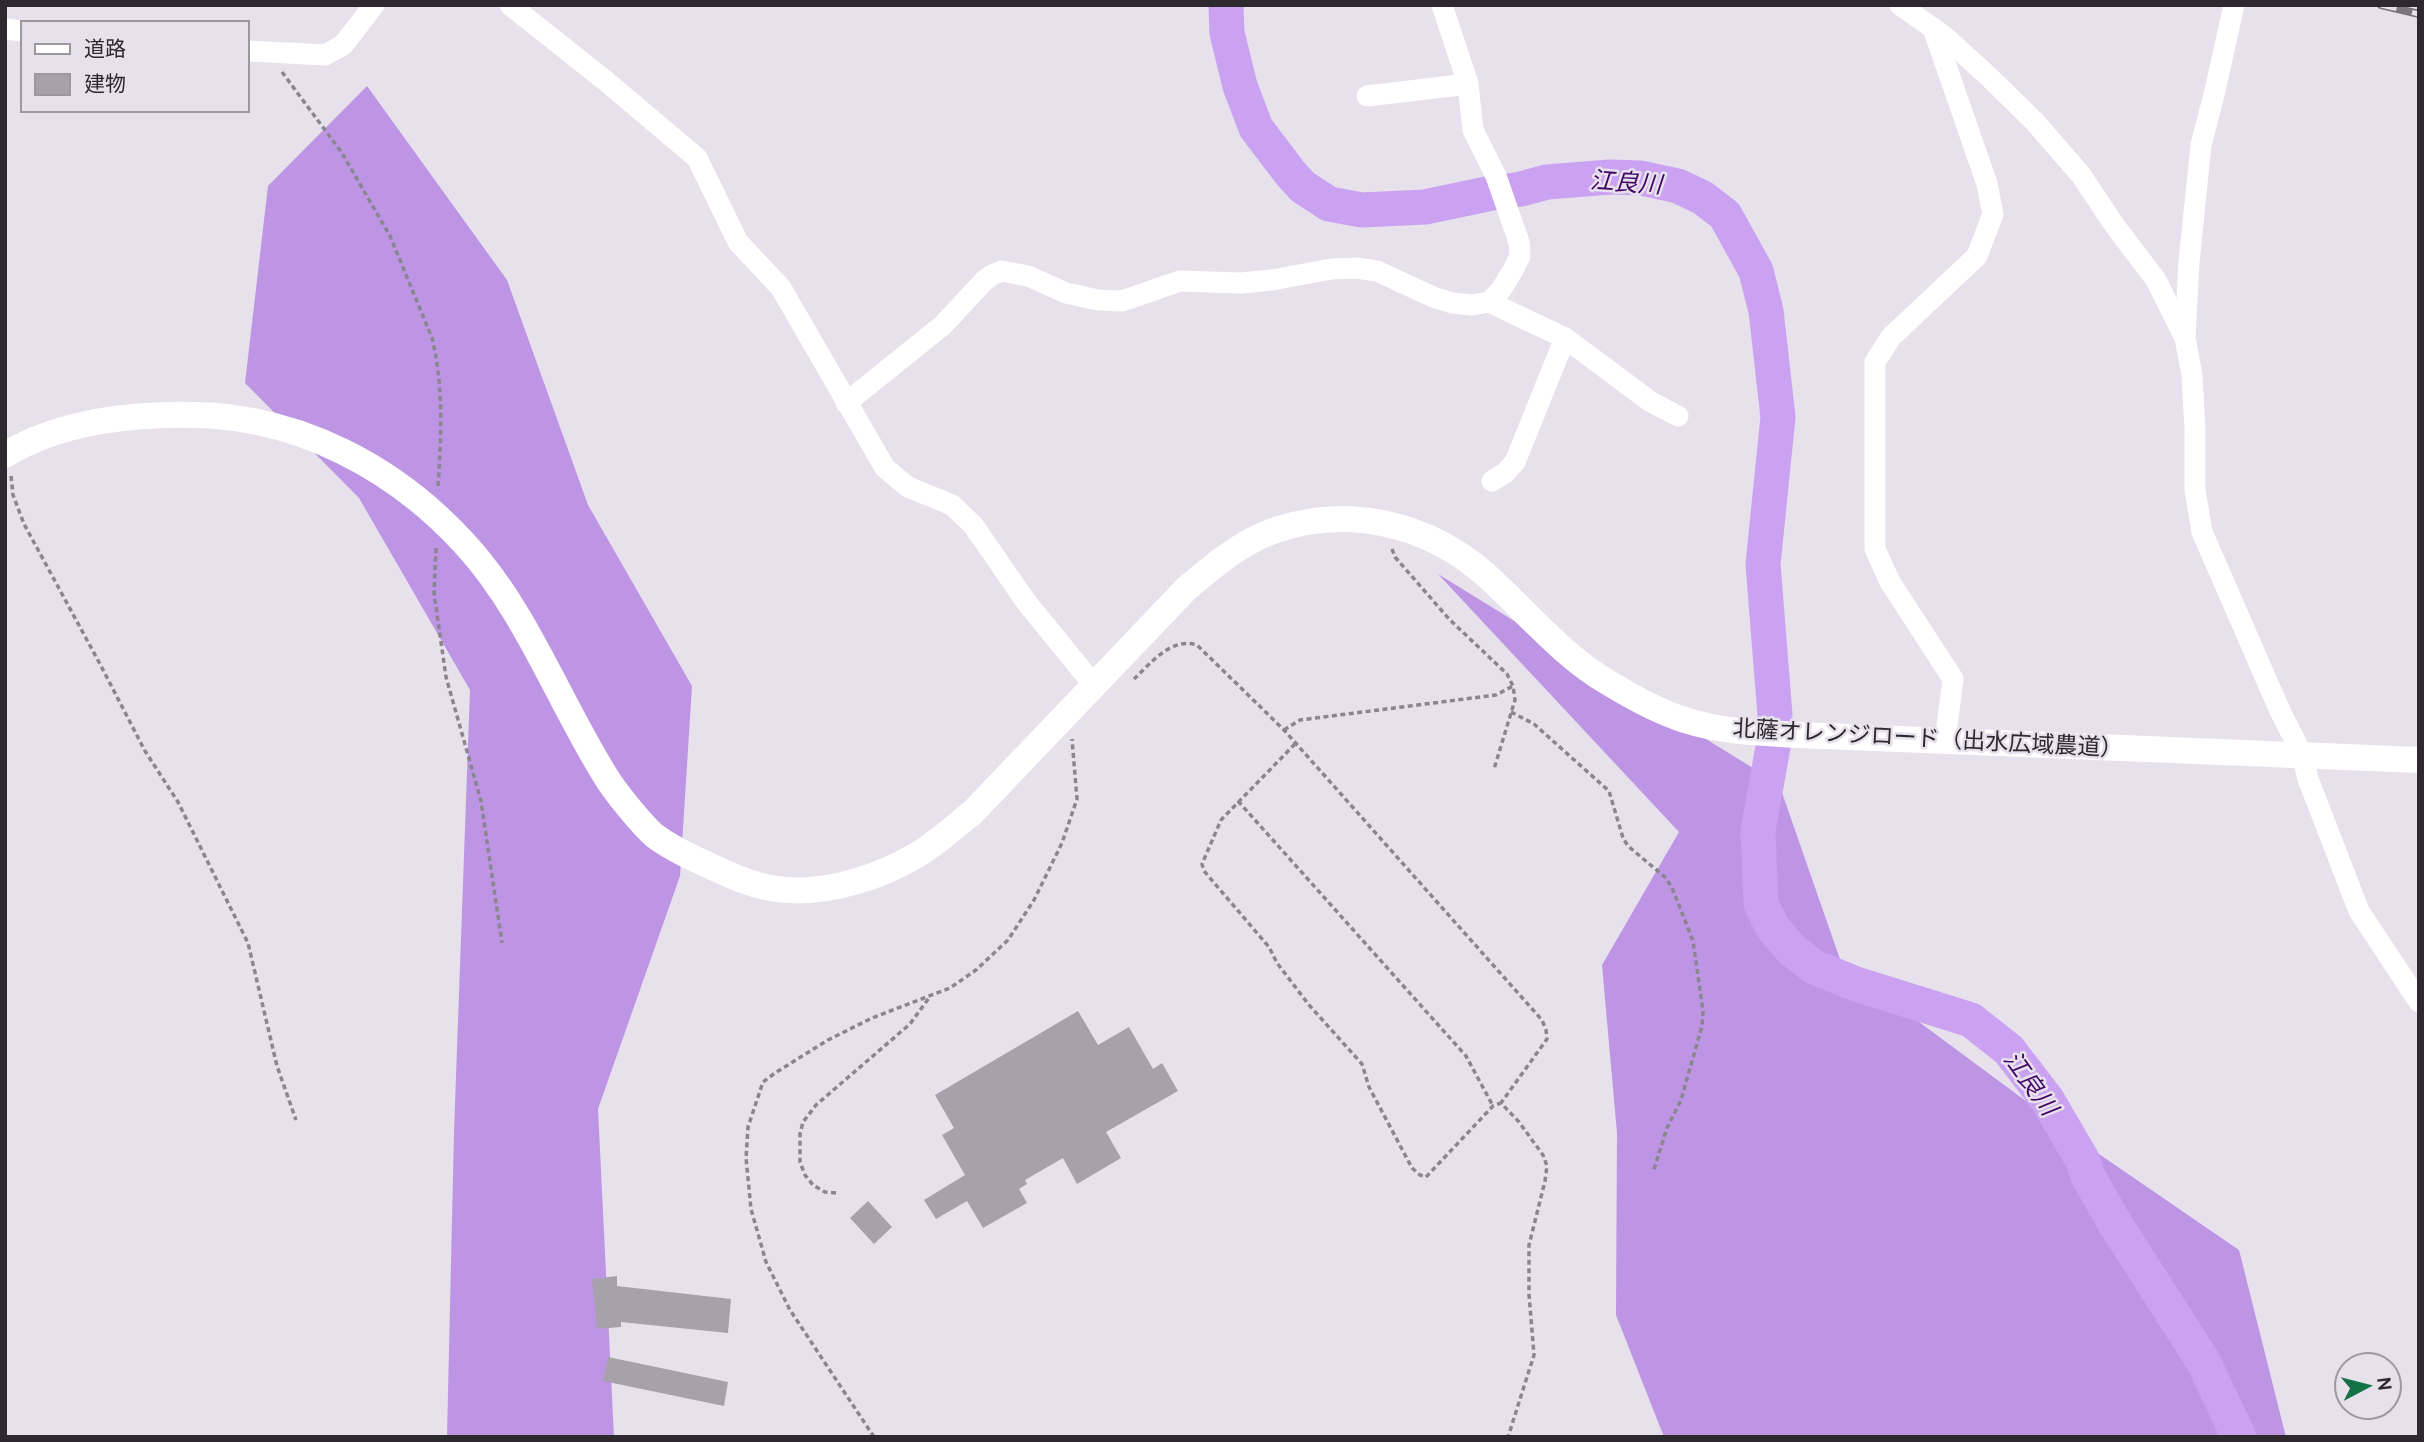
<svg xmlns="http://www.w3.org/2000/svg" width="2424" height="1442" viewBox="0 0 2424 1442" font-family="Cabin,'Noto Sans JP',sans-serif">
  <style>
    .forest { fill: #be95e4 }
    .lines { fill: none; stroke-linecap: round; stroke-linejoin: round }
    .river { stroke: #cba2f1; stroke-width: 35 }
    .building { fill: #a6a1ab }
    .path { stroke: #89868d; stroke-width: 3.5; stroke-dasharray: 5 3.5; stroke-linecap: butt }
    .minor { stroke: #fff; stroke-width: 21 }
    .tertiary { stroke: #fff; stroke-width: 26 }
    .rail-casing { stroke: #79767d; stroke-width: 8 }
    .rail { stroke: #e6e1eb; stroke-width: 5; stroke-dasharray: 16; stroke-linecap: butt }
    .labels { text-anchor: middle; dominant-baseline: central; stroke-width: 5; stroke-linejoin: round; paint-order: stroke }
    .street-label { font-size: 23px; fill: #2c2a2e; stroke: #e6e1eb }
    .water-label { font-size: 24px; font-style: italic; fill: #430566; stroke: #e6e1eb }
  </style>
  <rect width="100%" height="100%" fill="#e6e1eb"/>
  <g class="forest">
    <polygon points="367,86 507,280 588,505 692,686 680,876 598,1109 614,1437 447,1437 454,1132 470,690 359,498 245,383 268,186"/>
    <polygon points="1438,574 1779,784 1842,965 2080,1141 2239,1250 2286,1437 1664,1437 1616,1315 1617,1133 1602,965 1679,832"/>
  </g>
  <g class="lines">
    <g class="river">
      <polyline points="1226,5 1227,33 1240,86 1256,128 1291,174 1303,187 1329,204 1362,210 1425,207 1487,194 1521,189 1547,182 1610,177 1641,178 1678,186 1703,198 1725,215 1756,271 1766,311 1778,417 1763,564 1775,715"/>
      <polyline points="1773,747 1758,831 1761,904 1773,928 1792,950 1814,967 1856,984 1971,1020 2009,1050 2048,1101 2083,1161 2088,1176 2114,1222 2203,1361 2239,1437"/>
    </g>
  </g>
  <g class="building">
    <polygon points="1078,1011 1098,1045 1129,1027 1153,1069 1162,1063 1178,1091 1106,1132 1121,1158 1077,1184 1063,1158 1025,1180 1027,1184 1019,1189 1027,1203 983,1228 967,1201 936,1219 924,1200 965,1175 942,1135 954,1128 935,1095"/>
    <polygon points="868,1201 892,1227 874,1244 850,1218"/>
    <polygon points="617,1276 617,1286 731,1299 728,1333 621,1322 621,1327 597,1329 592,1279"/>
    <polygon points="608,1357 728,1382 724,1406 603,1381"/>
  </g>
  <g class="lines">
    <g class="path">
      <path d="M282,72l60,81 48,83 42,102c12,48 9,100 6,149"/>
      <polyline points="11,476 13,495 24,524 100,664 145,751 178,802 248,943 277,1066 296,1120"/>
      <polyline points="436,548 434,593 446,677 481,801 502,943"/>
      <polyline points="1392,549 1395,557 1449,619 1507,674 1513,686 1515,700 1494,769"/>
      <path d="M1134,679c17,-16 37,-42 63,-34l87,85 258,290 4,10 1,9 -46,64 18,19 24,33 4,11 -2,15 -16,64v49l5,61 -26,82"/>
      <polyline points="1511,712 1534,724 1609,791 1623,838 1628,846 1666,878 1673,890 1693,941 1703,1011 1702,1026 1681,1100 1667,1128 1653,1172"/>
      <polyline points="1284,730 1300,720 1496,695 1513,686"/>
      <polyline points="1295,744 1221,820 1202,864 1204,871 1269,947 1277,963 1309,1005 1362,1064 1369,1087 1412,1168 1420,1175 1426,1177 1493,1106 1501,1103"/>
      <polyline points="1238,801 1466,1056 1493,1106"/>
      <polyline points="836,1193 825,1192 813,1185 805,1175 800,1162 800,1134 803,1122 816,1105 910,1024 929,998"/>
      <polyline points="874,1437 790,1310 766,1262 751,1209 746,1158 748,1127 763,1082 775,1073 828,1040 872,1018 950,988 976,970 1008,940 1034,900 1062,843 1077,799 1072,739"/>
    </g>
    <g class="minor">
      <polyline points="510,5 607,82 697,158 738,242 781,288 885,468 908,487 952,505 973,525 1027,603 1093,684"/>
      <polyline points="1900,5 1944,36 1987,75 2034,121 2081,175 2115,226 2156,280 2184,336"/>
      <polyline points="2234,5 2214,95 2201,145 2189,262 2185,338 2192,375 2195,429 2195,490 2202,532 2280,711 2303,756 2308,779 2359,911 2419,1002"/>
      <polyline points="1933,28 1987,184 1993,214 1977,256 1891,337 1875,362 1875,549 1890,582 1953,679 1945,741"/>
      <polyline points="5,29 23,31"/>
      <polyline points="247,51 325,55 343,45 374,5"/>
      <polyline points="1367,96 1468,84"/>
      <polyline points="1489,302 1565,338 1651,402 1678,416"/>
      <polyline points="846,403 943,325 984,281 992,275 1002,271 1028,276 1066,293 1098,300 1122,301 1180,281 1241,283 1272,280 1331,269 1356,268 1377,271 1433,297 1452,303 1472,305 1489,302 1501,290 1513,270 1520,256 1519,242 1496,176 1473,130 1468,84 1442,5"/>
      <polyline points="1492,481 1505,473 1515,462 1565,338"/>
    </g>
    <path class="tertiary" d="M5,455c55,-34 130,-42 193,-40 103,3 197,53 266,128 63,68 95,160 144,237 9,14 35,46 47,56 16,12 35,21 53,29 25,12 52,24 80,25 41,3 92,-13 127,-34 21,-12 39,-29 58,-44l213,-223c26,-22 54,-46 87,-58 75,-26 154,-8 213,44 40,36 76,81 123,108 23,14 50,29 76,37 36,12 77,13 115,15l619,25"/>
    <defs>
      <polyline id="rail" points="2381,5 2419,14"/>
    </defs>
    <use href="#rail" class="rail-casing"/>
    <use href="#rail" class="rail"/>
  </g>
  <g class="labels">
    <g class="street-label">
      <text transform="translate(1928 738) rotate(3)">北薩オレンジロード（出水広域農道）</text>
    </g>
    <g class="water-label">
      <text transform="translate(1626 182) rotate(4)">江良川</text>
      <text transform="translate(2031 1083) rotate(54)">江良川</text>
    </g>
  </g>
  <rect width="2424" height="1442" fill="none" stroke="#2c2a2e" stroke-width="14"/>
  <rect x="21" y="21" width="228" height="91" fill="#e6e1eb" stroke="#9c989f" stroke-width="2"/>
  <rect x="35" y="44" width="35" height="10" fill="#ffffff" stroke="#9c989f" stroke-width="2"/>
  <text x="84" y="56" font-size="21" fill="#2c2a2e">道路</text>
  <rect x="35" y="74" width="35" height="21" fill="#a6a1ab" stroke="#9c989f" stroke-width="2"/>
  <text x="84" y="91" font-size="21" fill="#2c2a2e">建物</text>
  <g transform="translate(2368 1386) rotate(83)"><circle r="33" fill="#e6e1eb" stroke="#9c989f" stroke-width="2"/>
  <path d="M0-5L12 26L0 18L-12 26Z" fill="#137146"/>
  <text y="-10" font-size="19" font-weight="bold" text-anchor="middle" fill="#2c2a2e">N</text>
  </g>
</svg>
